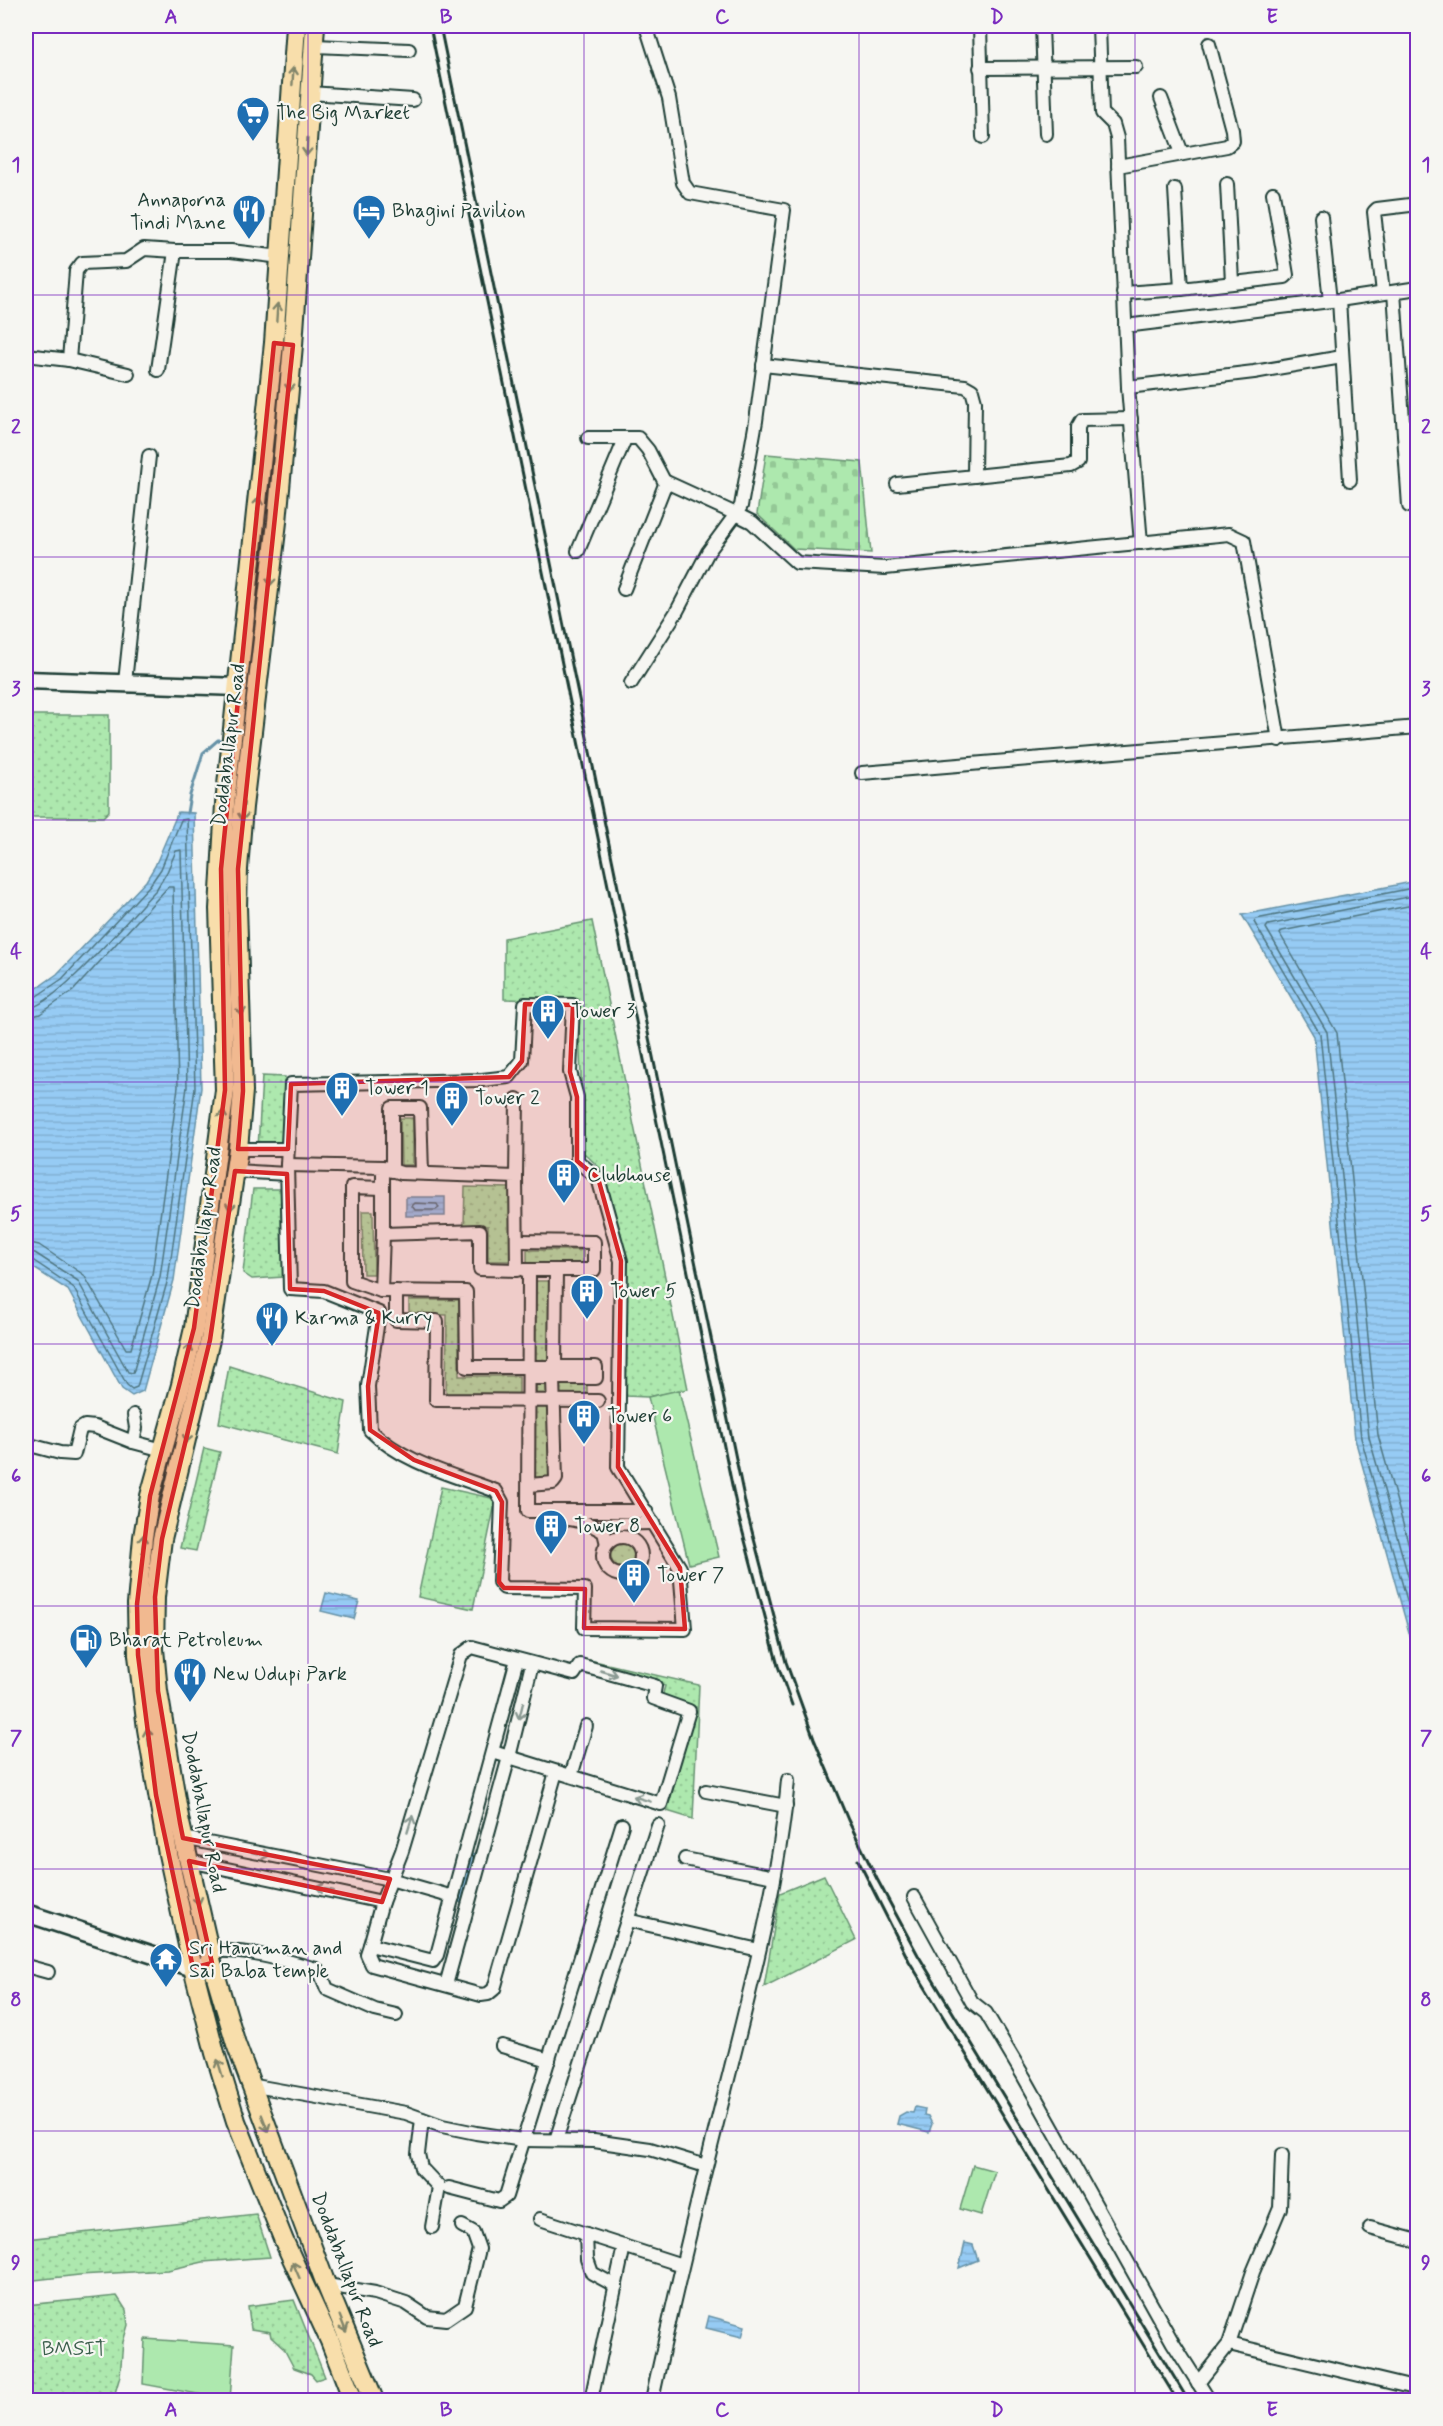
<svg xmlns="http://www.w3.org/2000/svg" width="1443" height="2426" viewBox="0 0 1443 2426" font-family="Mynerve,sans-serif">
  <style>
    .green { fill: url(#green-dots); stroke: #669271; stroke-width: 1.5 }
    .cemetery { fill: url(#cemetery-stones); stroke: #669271; stroke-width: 1.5 }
    .pitch { fill: #ade8ae; stroke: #669271; stroke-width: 1.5 }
    .water { fill: url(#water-rules); stroke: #6692a7; stroke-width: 1.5 }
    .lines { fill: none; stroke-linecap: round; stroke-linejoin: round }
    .shore { stroke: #4f7681; stroke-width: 1.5 }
    .stream { stroke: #6692a7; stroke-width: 3 }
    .street-casing { stroke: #1f3d34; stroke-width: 16 }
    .secondary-casing { stroke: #1f3d34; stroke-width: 21 }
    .primary-casing { stroke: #1f3d34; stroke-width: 22 }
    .street { stroke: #f6f6f2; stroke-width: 12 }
    .secondary { stroke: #f6f6f2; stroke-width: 16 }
    .primary { stroke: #f8deab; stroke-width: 18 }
    .rail { stroke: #1f3d34; stroke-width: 3 }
    .oneway { stroke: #81856a }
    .oneway2 { stroke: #8a9a93 }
    .marked { fill: #d62828; fill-opacity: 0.2; stroke: #d62828; stroke-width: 4.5; stroke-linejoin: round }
    .grid { fill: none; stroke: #7b2cbf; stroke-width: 1.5; stroke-opacity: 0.55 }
    .labels { text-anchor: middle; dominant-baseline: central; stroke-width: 4.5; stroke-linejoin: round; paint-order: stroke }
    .poi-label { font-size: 20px; fill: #1f3d34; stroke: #f6f6f2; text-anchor: start }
    .street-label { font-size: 20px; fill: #1f3d34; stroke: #f6f6f2 }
    .park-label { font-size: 20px; fill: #3b5f4c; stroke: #f6f6f2 }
    .neatline { fill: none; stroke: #7b2cbf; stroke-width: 2 }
    .grid-label { font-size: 20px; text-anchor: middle; font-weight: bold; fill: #7b2cbf }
  </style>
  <defs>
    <pattern id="green-dots" width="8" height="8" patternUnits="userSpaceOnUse" patternTransform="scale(1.5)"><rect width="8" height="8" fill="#ade8ae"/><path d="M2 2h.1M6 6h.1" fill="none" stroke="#94c896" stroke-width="1.8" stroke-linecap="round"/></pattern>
    <pattern id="cemetery-stones" width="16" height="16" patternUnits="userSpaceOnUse" patternTransform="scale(1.5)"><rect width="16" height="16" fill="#ade8ae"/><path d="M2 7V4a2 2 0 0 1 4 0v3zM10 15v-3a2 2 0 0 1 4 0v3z" fill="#94c896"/></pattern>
    <pattern id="water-rules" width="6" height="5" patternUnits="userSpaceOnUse" patternTransform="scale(1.5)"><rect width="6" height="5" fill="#96cbf4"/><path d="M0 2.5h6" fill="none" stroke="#81afd2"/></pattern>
  </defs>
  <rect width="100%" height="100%" fill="#f6f6f2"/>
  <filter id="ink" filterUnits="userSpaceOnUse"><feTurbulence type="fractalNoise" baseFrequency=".0167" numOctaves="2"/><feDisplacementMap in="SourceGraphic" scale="12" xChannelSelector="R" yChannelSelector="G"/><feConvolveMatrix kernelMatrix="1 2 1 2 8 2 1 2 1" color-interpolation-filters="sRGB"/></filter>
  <g filter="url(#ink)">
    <g class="green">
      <polygon points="26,715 109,715 109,811 103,817 26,817"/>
      <polygon points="592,921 688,1389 648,1397 626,1396 626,1260 604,1172 584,1153 578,1001 504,999 504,938"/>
      <polygon points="262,1076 285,1077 281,1150 258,1149"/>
      <polygon points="400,1118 413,1118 413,1165 401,1165"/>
      <polygon points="465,1187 511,1188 510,1261 488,1261 488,1226 464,1225"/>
      <polygon points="253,1189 283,1189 284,1277 252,1279 243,1273"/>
      <polygon points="362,1211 373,1211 374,1274 363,1274"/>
      <polygon points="527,1250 583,1250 583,1265 527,1264"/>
      <polygon points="535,1281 550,1281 550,1361 534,1361"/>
      <polygon points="409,1300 459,1300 459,1376 519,1376 519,1395 446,1395 447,1315 409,1314"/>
      <polygon points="229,1366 346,1402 338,1454 219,1423"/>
      <rect x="536" y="1382" width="51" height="17"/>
      <polygon points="548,1407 549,1490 535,1490 534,1408"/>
      <polygon points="204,1448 220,1452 196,1551 180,1548"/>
      <polygon points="441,1487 496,1499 473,1609 418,1597"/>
      <circle cx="623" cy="1556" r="12"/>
      <polygon points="590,1660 699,1685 693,1819 667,1811 696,1707 662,1697 665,1686 589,1664"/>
      <polygon points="824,1875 856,1940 764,1987 780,1893"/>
      <polygon points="256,2214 270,2257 203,2262 168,2270 79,2275 26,2281 26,2239"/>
      <polygon points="117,2296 126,2310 128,2325 123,2342 120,2376 113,2400 26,2400 26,2305"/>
      <polygon points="294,2300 325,2377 316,2380 311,2374 294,2368 284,2349 271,2337 270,2332 251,2329 248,2306"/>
    </g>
    <polygon class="cemetery" points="766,454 862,462 871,553 794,549 757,514"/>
    <g class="pitch">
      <polygon points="679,1390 719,1557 689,1564 648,1397"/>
      <polygon points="973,2165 995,2171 981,2215 960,2209"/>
      <polygon points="145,2339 234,2345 230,2400 143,2384"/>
    </g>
    <g class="water">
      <polygon points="178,812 194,813 201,1088 174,1280 143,1391 132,1396 122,1389 68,1290 26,1263 26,996 57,974 146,881 155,866"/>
      <polygon points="1417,881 1418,881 1417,1661 1355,1439 1314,1036 1242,915"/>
      <rect x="406" y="1197" width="39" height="19"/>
      <polygon points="326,1593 359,1601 354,1619 321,1611"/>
      <polygon points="467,1853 484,1857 471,1905 455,1901"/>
      <polygon points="915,2107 925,2109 924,2115 928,2116 932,2124 929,2132 897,2124 899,2116 906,2112 913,2113"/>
      <polygon points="965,2243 973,2245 978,2260 959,2268"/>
      <polygon points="709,2316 745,2326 742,2337 706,2328"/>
    </g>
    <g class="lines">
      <g class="shore">
        <polyline points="1418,887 1256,919 1254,922 1320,1034 1361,1438 1418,1639"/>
        <polyline points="1418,895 1268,925 1266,928 1327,1032 1369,1437 1418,1611"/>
        <polyline points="1418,904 1282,931 1280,934 1337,1033 1378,1435 1418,1577"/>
        <polyline points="26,1001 31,1000 62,979 150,885 161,869 181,820 187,819 195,1088 168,1279 137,1387 132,1389 127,1385 73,1287 31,1259 26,1258"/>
        <path d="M26,1009c30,-2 106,-95 130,-119l11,-18 9,-21 5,-1 6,237 -27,190 -27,96 -5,-1 -50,-91 -43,-28 -9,-2"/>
        <polyline points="26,1018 40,1014 73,991 168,887 173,887 178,1087 152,1275 131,1349 126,1349 84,1275 39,1245 26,1242"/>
        <polygon points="415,1203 437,1204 439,1208 436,1210 415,1210 412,1206"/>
      </g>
      <polyline class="stream" points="187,813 190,795 203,753 218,740 224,740"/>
      <defs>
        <g id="street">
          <polyline points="646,26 669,98 683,183 690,193 784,210 756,421 741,506 736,514 752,522 797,563 885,568 1229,534 1244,541 1279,740"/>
          <polyline points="980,26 983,137"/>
          <polyline points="1042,26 1046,134"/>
          <polyline points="1099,26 1102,113 1113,124 1117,138 1128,387 1141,543"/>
          <polyline points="315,46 409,50"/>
          <polyline points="980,68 1136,67"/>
          <polyline points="310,93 413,100"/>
          <polyline points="1161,98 1182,153"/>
          <polyline points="1118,166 1227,146 1233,141 1232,130 1209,44"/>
          <polyline points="1227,184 1232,282"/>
          <polyline points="1175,189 1181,289"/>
          <polyline points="1321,217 1330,301"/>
          <polyline points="1394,292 1409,506"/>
          <polyline points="1123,293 1181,289 1285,277 1287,275 1273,193"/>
          <polyline points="1383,293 1374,212 1377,209 1418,204"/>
          <polyline points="1339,300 1350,480"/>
          <polyline points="1125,326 1339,300 1418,288"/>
          <polyline points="26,355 69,360 128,374"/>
          <polyline points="69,360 76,271 82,263 126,261 144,249 175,251"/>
          <polyline points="763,365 965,386 972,390 975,401 974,476"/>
          <polyline points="158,370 175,251 231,251 281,257"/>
          <polyline points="1128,387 1254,372 1342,357"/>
          <polyline points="588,438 638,438 648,450 664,481 736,514 708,552 677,611 631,683"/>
          <polyline points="897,484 1071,466 1078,462 1078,427 1082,420 1131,419"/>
          <polyline points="578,551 625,439"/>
          <polyline points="624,589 666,482"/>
          <polyline points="125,682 149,456"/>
          <polyline points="862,773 1418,727"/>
          <path d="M525,1004l48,1 -3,67 7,25v64l21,17 23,83 -3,206 62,101 5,61 -101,-1 1,-39 -81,-1 -5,-6 3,-80 -6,-11c-42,-16 -93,-28 -126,-61l-2,-44 11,-73 -55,-22 -34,-2 -3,-124 4,-81 191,-4 27,-3 13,-16z"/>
          <polyline points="238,1149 288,1149"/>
          <polyline points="287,1165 383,1167 401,1173 516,1177 517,1270 480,1269 480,1231 383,1234 383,1167"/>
          <polyline points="235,1171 287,1174"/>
          <polyline points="392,1171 392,1108 420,1108 422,1173"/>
          <polyline points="516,1177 517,1099"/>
          <polyline points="383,1234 381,1291 466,1292 467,1367 596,1367 596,1378 529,1378"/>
          <polyline points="517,1241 594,1242 594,1270 524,1270"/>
          <polyline points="529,1270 528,1511 646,1511"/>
          <polyline points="381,1291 352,1281 352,1187 383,1188"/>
          <polyline points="396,1291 396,1320 437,1321 436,1400 598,1401"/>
          <polyline points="555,1367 556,1270"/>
          <polyline points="133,1442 136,1428 134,1415"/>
          <polyline points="26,1444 60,1453 74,1454 80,1429 85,1426 95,1427 133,1442 163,1450"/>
          <polyline points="529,1485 553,1483 556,1479 553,1378"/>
          <path d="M554,1518c17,0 35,4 50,14l3,12"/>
          <polyline points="607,1524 653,1523"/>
          <circle cx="622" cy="1556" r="19"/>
          <polyline points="26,1615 27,1608"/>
          <polyline points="493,1752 661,1804 689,1711 653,1698 655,1686 580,1665 574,1674 472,1647 461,1655 402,1851 382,1902 370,1945 433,1961 437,1955 517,1659"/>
          <polyline points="571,1776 586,1726"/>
          <polyline points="706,1791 786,1806"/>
          <polyline points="183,1838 390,1879 453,1897"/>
          <polyline points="685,1859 774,1877"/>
          <polyline points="189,1861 382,1902"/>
          <polyline points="914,1897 972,2002 986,2013 1024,2077 1173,2343 1209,2400"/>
          <polyline points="627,1920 759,1950"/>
          <polyline points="370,1945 367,1954 372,1965 481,1995 488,1994 494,1989 556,1772"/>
          <path d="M209,1951c36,-2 72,8 107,18l5,5 6,15 48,21 21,5"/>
          <polyline points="26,1966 48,1972"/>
          <polyline points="446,1985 509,1757 532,1664"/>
          <polyline points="502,2046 549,2060"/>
          <polyline points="250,2085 406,2113 442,2126 476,2133 523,2140 594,2141 650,2149 706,2166"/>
          <polyline points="422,2119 418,2154 421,2168 439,2187 432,2227"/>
          <polyline points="556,2140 658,1825"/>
          <polyline points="449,2188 499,2201 506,2196 622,1825"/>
          <polyline points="540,2219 586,2234 587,2259 592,2273 616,2286"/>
          <polyline points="1370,2228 1418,2241"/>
          <polyline points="586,2234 682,2265"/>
          <polyline points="327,2285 375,2293 406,2303 427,2317 446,2319 465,2306 479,2249 473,2232 462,2226"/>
          <polyline points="1229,2344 1418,2389"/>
          <polyline points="1198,2383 1229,2344 1253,2272 1280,2208 1282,2155"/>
          <polyline points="591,2400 624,2246"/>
          <path d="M652,2400c22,-103 47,-206 73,-309 25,-100 54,-209 63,-311"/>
        </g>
        <g id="secondary">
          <polyline points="26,680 239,687"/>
          <polyline points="26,1913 193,1968 212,1963"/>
        </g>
        <g id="primary">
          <polyline points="296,26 274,343 225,804 219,909 225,1090 194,1328 181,1385 150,1496 143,1537 137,1604 138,1655 147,1729 168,1854 193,1968 215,2053 236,2121 284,2241 330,2341 353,2400"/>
          <polyline points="315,26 293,345 277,522 243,807 238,869 237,907 243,1091 238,1149 210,1340 162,1539 155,1597 154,1649 158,1691 180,1823 212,1963 236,2044 324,2279 374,2400"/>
        </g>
      </defs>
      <use href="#street" class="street-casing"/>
      <use href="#secondary" class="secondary-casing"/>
      <use href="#primary" class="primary-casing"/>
      <use href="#street" class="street"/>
      <use href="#secondary" class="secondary"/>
      <use href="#primary" class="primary"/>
      <g class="rail">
        <polyline points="430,26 738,1514 778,1666 792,1705"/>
        <polyline points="440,26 747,1512 786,1662 814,1739 848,1820 877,1879 918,1955 1188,2400"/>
        <polyline points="858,1860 909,1961 1177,2400"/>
      </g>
    </g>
    <defs><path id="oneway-shaft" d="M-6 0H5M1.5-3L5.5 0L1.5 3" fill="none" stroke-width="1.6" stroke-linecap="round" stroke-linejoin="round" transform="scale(1.5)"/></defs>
    <g class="oneway">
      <use href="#oneway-shaft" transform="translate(293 76) rotate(-86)"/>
      <use href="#oneway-shaft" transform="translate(307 147) rotate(93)"/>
      <use href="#oneway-shaft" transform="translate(277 312) rotate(-86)"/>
      <use href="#oneway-shaft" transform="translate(290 383) rotate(95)"/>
      <use href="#oneway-shaft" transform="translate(258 506) rotate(-84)"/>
      <use href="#oneway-shaft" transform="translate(271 577) rotate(96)"/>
      <use href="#oneway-shaft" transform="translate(243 812) rotate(95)"/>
      <use href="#oneway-shaft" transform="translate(241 1007) rotate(88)"/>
      <use href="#oneway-shaft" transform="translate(222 1119) rotate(-83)"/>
      <use href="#oneway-shaft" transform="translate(231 1202) rotate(98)"/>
      <use href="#oneway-shaft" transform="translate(188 1353) rotate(-78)"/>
      <use href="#oneway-shaft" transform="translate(188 1434) rotate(104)"/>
      <use href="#oneway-shaft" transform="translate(143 1543) rotate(-84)"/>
      <use href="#oneway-shaft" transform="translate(148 1737) rotate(-98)"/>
      <use href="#oneway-shaft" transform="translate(197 1896) rotate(77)"/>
      <use href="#oneway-shaft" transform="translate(220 2068) rotate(-107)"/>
      <use href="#oneway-shaft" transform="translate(265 2123) rotate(69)"/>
      <use href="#oneway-shaft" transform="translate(296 2270) rotate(-113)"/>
      <use href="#oneway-shaft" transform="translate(343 2324) rotate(68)"/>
    </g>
    <g class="oneway2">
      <use href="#oneway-shaft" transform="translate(609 1673) rotate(16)"/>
      <use href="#oneway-shaft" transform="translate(521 1711) rotate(104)"/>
      <use href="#oneway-shaft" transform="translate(642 1799) rotate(-163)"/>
      <use href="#oneway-shaft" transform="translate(410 1824) rotate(-73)"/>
      <use href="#oneway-shaft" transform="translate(261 1854) rotate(11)"/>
      <use href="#oneway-shaft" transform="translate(325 1889) rotate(-168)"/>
    </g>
  </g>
  <path class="marked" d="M274,343l19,2 -55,524 5,222 -5,58h50l3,-65 218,-7 13,-16 3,-57 48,1 -3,67 7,25v64l21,17 23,83 -3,206 62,101 5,61 -101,-1 1,-39 -81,-1 -5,-6 3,-80 -6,-11 -82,-31 -44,-30 -2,-44 11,-73 -55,-22 -34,-2 -3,-115 -52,-3 -25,169 -48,199 -7,58 3,94 22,132 3,15 207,41 -8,23 -193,-41 23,102 -19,5 -37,-173 -18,-140 -1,-51 13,-108 44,-168 31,-238 -4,-221z"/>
  <path class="grid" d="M308,26v2374M584,26v2374M859,26v2374M1135,26v2374M26,295h1392M26,557h1392M26,820h1392M26,1082h1392M26,1344h1392M26,1606h1392M26,1869h1392M26,2131h1392"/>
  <defs>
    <symbol id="supermarket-pin" viewBox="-11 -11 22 30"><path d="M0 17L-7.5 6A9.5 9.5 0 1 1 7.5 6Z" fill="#1f6fb2" stroke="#f6f6f2"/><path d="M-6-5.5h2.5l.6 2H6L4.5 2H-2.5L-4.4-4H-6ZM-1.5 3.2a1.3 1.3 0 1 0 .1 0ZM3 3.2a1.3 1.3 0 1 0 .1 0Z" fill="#fff"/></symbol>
    <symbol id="restaurant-pin" viewBox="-11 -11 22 30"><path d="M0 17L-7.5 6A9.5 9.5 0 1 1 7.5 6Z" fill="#1f6fb2" stroke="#f6f6f2"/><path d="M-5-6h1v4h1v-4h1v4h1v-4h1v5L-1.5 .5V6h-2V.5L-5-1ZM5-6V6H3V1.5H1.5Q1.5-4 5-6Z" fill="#fff"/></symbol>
    <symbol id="hotel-pin" viewBox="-11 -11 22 30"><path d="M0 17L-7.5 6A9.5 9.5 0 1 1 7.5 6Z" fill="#1f6fb2" stroke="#f6f6f2"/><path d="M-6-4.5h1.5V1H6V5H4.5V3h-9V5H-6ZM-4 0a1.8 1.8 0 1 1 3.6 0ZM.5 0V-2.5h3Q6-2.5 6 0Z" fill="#fff"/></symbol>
    <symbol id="building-pin" viewBox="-11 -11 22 30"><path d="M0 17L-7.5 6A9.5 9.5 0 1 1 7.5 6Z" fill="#1f6fb2" stroke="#f6f6f2"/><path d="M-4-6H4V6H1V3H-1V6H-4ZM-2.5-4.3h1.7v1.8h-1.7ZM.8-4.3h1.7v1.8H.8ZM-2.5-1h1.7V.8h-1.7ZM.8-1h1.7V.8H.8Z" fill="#fff"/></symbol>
    <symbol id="fuel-pin" viewBox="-11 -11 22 30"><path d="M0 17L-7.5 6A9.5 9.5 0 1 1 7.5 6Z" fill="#1f6fb2" stroke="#f6f6f2"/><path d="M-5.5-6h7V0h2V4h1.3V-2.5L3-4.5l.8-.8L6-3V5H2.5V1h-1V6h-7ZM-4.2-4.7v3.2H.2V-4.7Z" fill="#fff"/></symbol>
    <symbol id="temple-pin" viewBox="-11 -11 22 30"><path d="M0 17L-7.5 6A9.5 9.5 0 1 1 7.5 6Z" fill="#1f6fb2" stroke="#f6f6f2"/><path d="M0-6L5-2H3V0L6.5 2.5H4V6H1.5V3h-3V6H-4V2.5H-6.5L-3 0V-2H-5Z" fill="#fff"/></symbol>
  </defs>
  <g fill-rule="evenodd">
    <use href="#supermarket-pin" x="234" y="94" width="38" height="52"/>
    <use href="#restaurant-pin" x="230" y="192" width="38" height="52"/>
    <use href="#hotel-pin" x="350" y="192" width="38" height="52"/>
    <use href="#building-pin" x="529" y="992" width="38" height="52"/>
    <use href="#building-pin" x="323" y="1069" width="38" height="52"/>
    <use href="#building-pin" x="433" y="1079" width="38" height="52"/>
    <use href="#building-pin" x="545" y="1156" width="38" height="52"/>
    <use href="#building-pin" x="568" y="1272" width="38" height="52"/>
    <use href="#restaurant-pin" x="253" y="1299" width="38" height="52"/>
    <use href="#building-pin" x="565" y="1397" width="38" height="52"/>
    <use href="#building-pin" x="532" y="1507" width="38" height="52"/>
    <use href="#building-pin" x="615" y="1556" width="38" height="52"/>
    <use href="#fuel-pin" x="67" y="1621" width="38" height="52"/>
    <use href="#restaurant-pin" x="171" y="1655" width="38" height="52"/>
    <use href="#temple-pin" x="147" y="1940" width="38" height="52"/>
  </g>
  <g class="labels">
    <g class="poi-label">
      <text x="276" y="113">The Big Market</text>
      <text x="226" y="200" text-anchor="end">Annaporna<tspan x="226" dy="23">Tindi Mane</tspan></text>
      <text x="392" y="211">Bhagini Pavilion</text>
      <text x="571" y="1011">Tower 3</text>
      <text x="365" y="1088">Tower 1</text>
      <text x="475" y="1098">Tower 2</text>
      <text x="587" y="1175">Clubhouse</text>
      <text x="610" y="1291">Tower 5</text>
      <text x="295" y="1318">Karma &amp; Kurry</text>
      <text x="607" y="1416">Tower 6</text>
      <text x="574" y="1526">Tower 8</text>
      <text x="657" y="1575">Tower 7</text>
      <text x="109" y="1640">Bharat Petroleum</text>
      <text x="213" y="1674">New Udupi Park</text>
      <text x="189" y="1948">Sri Hanuman and<tspan x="189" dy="23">Sai Baba temple</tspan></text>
    </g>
    <g class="street-label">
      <text transform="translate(229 745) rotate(-83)">Doddaballapur Road</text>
      <text transform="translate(204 1228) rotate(-82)">Doddaballapur Road</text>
      <text transform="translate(203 1812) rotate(79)">Doddaballapur Road</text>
      <text transform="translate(346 2270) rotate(69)">Doddaballapur Road</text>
    </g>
    <g class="park-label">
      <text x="74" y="2349">BMSIT</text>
    </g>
  </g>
  <rect width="1443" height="2426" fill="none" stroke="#f6f6f2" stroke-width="66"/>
  <rect x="33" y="33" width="1377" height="2360" class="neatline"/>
  <g class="grid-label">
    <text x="171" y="23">A</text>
    <text x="446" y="23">B</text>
    <text x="722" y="23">C</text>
    <text x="997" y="23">D</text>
    <text x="1272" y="23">E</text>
    <text x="16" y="171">1</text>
    <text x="1426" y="171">1</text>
    <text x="16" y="433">2</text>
    <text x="1426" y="433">2</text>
    <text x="16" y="695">3</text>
    <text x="1426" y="695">3</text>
    <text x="16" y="958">4</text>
    <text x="1426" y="958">4</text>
    <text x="16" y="1220">5</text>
    <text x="1426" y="1220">5</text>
    <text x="16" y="1482">6</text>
    <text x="1426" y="1482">6</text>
    <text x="16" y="1744">7</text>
    <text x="1426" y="1744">7</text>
    <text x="16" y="2006">8</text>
    <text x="1426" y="2006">8</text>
    <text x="16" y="2269">9</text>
    <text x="1426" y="2269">9</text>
    <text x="171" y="2416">A</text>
    <text x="446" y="2416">B</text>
    <text x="722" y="2416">C</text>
    <text x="997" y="2416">D</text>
    <text x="1272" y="2416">E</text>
  </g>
</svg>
